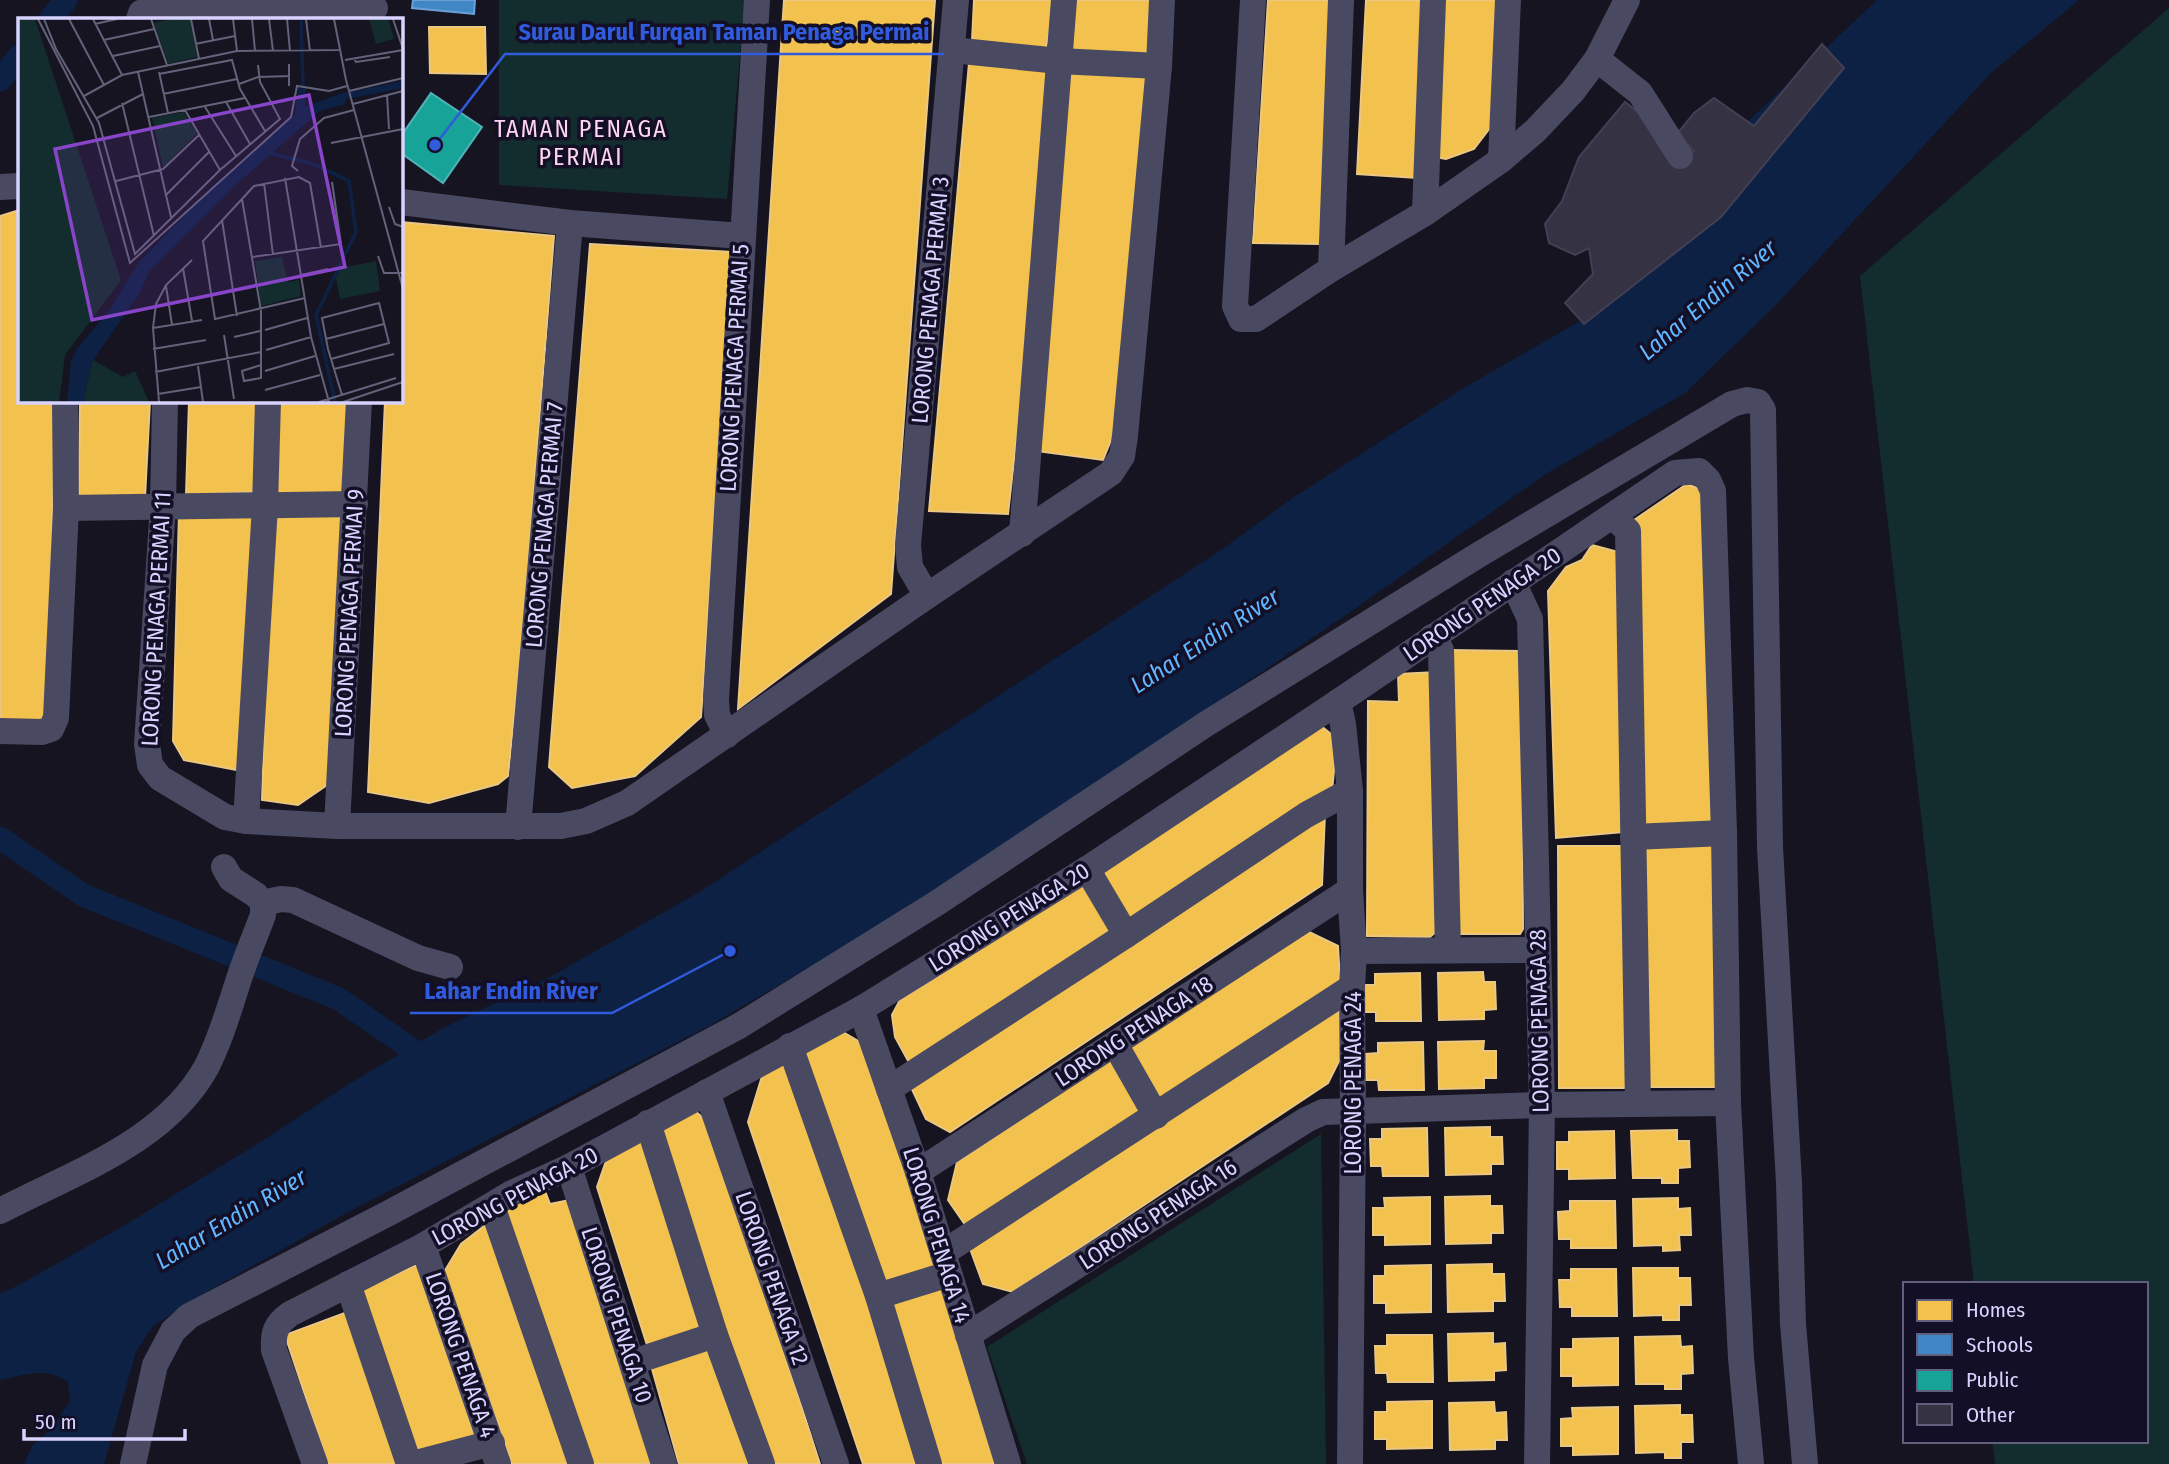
<svg xmlns="http://www.w3.org/2000/svg" width="2169" height="1464" viewBox="0 0 2169 1464" font-family="'Fira Sans Condensed',sans-serif">
  <style>
    .green { fill: #132c2d }
    .water { fill: #0d2144 }
    .homes { fill: #f2c14e; stroke: #eac783; stroke-width: 2 }
    .schools { fill: #3f88c5; stroke: #6d9fd6; stroke-width: 2 }
    .public { fill: #17a398; stroke: #51b2b7; stroke-width: 2 }
    .lines { fill: none; stroke-linecap: round; stroke-linejoin: round }
    .canal { stroke: #0d2144; stroke-width: 23 }
    .building { fill: #343243; stroke: #433f54; stroke-width: 2 }
    .minor { stroke: #4a4962; stroke-width: 26 }
    .labels { text-anchor: middle; dominant-baseline: central; stroke-width: 7; stroke-linejoin: round; paint-order: stroke }
    .street-label { font-size: 23px; fill: #d9d4ff; stroke: #130f26 }
    .neighbourhood-label { font-size: 24px; letter-spacing: 2px; fill: #ffd6f0; stroke: #130f26 }
    .water-label { font-size: 24px; font-style: italic; fill: #62b6ff; stroke: #130f26 }
    .inset-river { fill: none; stroke: #0d2144; stroke-width: 3.5 }
    .inset-road { fill: none; stroke: #64617a; stroke-width: 2 }
    .view { fill: #8945c9; fill-opacity: 0.15; stroke: #8945c9; stroke-width: 3.5 }
    .inset-edge { fill: none; stroke: #d9d4ff; stroke-width: 3.5 }
    .leader { fill: none; stroke: #305bdc; stroke-width: 2.5 }
    .callout-dot { fill: #305bdc; stroke: #130f26; stroke-width: 2.5 }
    .callout-label { font-size: 24px; text-anchor: middle; font-weight: bold; fill: #305bdc; stroke: #130f26; stroke-width: 7; stroke-linejoin: round; paint-order: stroke }
  </style>
  <rect width="100%" height="100%" fill="#161421"/>
  <g class="green">
    <polygon points="499,0 745,0 727,199 499,185"/>
    <polygon points="2169,8 2169,1464 1995,1464 1992,1441 2146,1441 2146,1284 1974,1284 1860,276"/>
    <polygon points="1321,1134 1326,1464 1027,1464 987,1347"/>
  </g>
  <path class="water" d="M1877,0h202l-87,72 -218,235 -89,86 -139,81 -200,141 -425,287 -212,124 -357,184 -160,90 -40,27 -16,25 -32,112h-80l8,-18 18,-16 20,-29 -2,-19c-21,-16 -44,-7 -68,-2v-87l17,-7 108,-61 137,-84 87,-57 94,-56 105,-50 153,-87 520,-341 73,-53 173,-111 148,-85 112,-160z"/>
  <g class="homes">
    <polygon points="784,0 935,0 891,594 738,709"/>
    <polygon points="974,0 1055,0 1046,48 972,41"/>
    <polygon points="1073,0 1152,0 1148,57 1068,53"/>
    <polygon points="1268,0 1332,0 1321,244 1253,243"/>
    <polygon points="1366,0 1425,0 1417,178 1357,174"/>
    <polygon points="1436,0 1499,0 1493,124 1474,149 1446,159 1429,156"/>
    <polygon points="429,27 485,27 486,74 430,73"/>
    <polygon points="970,52 1058,70 1008,514 929,511"/>
    <polygon points="1070,67 1147,75 1118,423 1103,460 1036,451"/>
    <polygon points="19,210 19,401 55,401 48,710 42,724 0,723 0,216"/>
    <polygon points="401,222 554,236 522,638 508,776 498,784 429,803 368,792 385,401 401,401"/>
    <polygon points="590,244 732,252 701,717 635,776 572,788 549,767"/>
    <polygon points="80,401 150,401 145,498 79,496"/>
    <polygon points="189,401 262,401 253,492 186,495"/>
    <polygon points="274,401 351,401 347,499 270,496"/>
    <polygon points="1687,484 1707,492 1714,829 1640,830 1634,520"/>
    <polygon points="257,510 242,771 184,760 173,741 179,512"/>
    <polygon points="271,511 348,512 333,781 298,805 262,800"/>
    <polygon points="1592,545 1622,553 1623,832 1556,838 1548,591 1566,567 1582,560"/>
    <polygon points="1448,650 1521,651 1523,929 1520,934 1457,934"/>
    <polygon points="1437,672 1440,928 1430,937 1367,936 1368,701 1399,702 1398,674"/>
    <polygon points="1320,725 1337,739 1332,791 1124,927 1093,876"/>
    <polygon points="1325,813 1322,885 950,1132 926,1119 910,1085"/>
    <polygon points="1715,842 1719,1087 1645,1087 1641,848"/>
    <polygon points="1558,846 1624,846 1631,1078 1624,1088 1559,1088"/>
    <polygon points="1089,881 1115,934 911,1066 895,1037 892,1015 900,1000"/>
    <polygon points="1307,931 1338,946 1340,981 1161,1102 1127,1048"/>
    <polygon points="1483,972 1484,982 1495,982 1496,1009 1484,1010 1484,1019 1439,1020 1438,973"/>
    <polygon points="1420,973 1421,1021 1376,1021 1376,1012 1364,1012 1363,985 1375,985 1375,974"/>
    <polygon points="1339,1006 1341,1057 1328,1083 1013,1292 983,1284 969,1246"/>
    <polygon points="843,1032 870,1048 939,1266 880,1285 798,1052"/>
    <polygon points="1484,1041 1483,1051 1496,1051 1496,1078 1484,1078 1484,1088 1439,1089 1438,1042"/>
    <polygon points="1423,1042 1424,1090 1379,1090 1378,1080 1366,1080 1366,1054 1378,1053 1378,1043"/>
    <polygon points="1110,1059 1148,1102 1140,1119 968,1229 948,1200 957,1162"/>
    <polygon points="787,1063 923,1464 863,1464 748,1122 763,1073"/>
    <polygon points="694,1110 711,1125 820,1464 764,1464 656,1126"/>
    <polygon points="1490,1127 1490,1137 1502,1137 1503,1164 1491,1164 1491,1174 1446,1175 1445,1128"/>
    <polygon points="1427,1128 1428,1176 1383,1176 1382,1166 1371,1166 1370,1139 1382,1139 1382,1129"/>
    <polygon points="1677,1130 1677,1141 1689,1141 1690,1167 1678,1168 1678,1183 1662,1183 1662,1178 1633,1178 1631,1131"/>
    <polygon points="1614,1131 1615,1178 1569,1179 1569,1169 1557,1169 1557,1142 1569,1142 1569,1132"/>
    <polygon points="642,1137 701,1329 647,1345 597,1187 605,1164 614,1150"/>
    <polygon points="545,1191 550,1204 570,1200 656,1464 585,1464 501,1211"/>
    <polygon points="1490,1196 1490,1206 1502,1206 1503,1233 1491,1233 1491,1243 1446,1244 1445,1197"/>
    <polygon points="1430,1197 1430,1244 1385,1245 1385,1235 1373,1235 1373,1208 1385,1208 1384,1198"/>
    <polygon points="1678,1198 1678,1209 1690,1208 1691,1235 1679,1235 1680,1250 1663,1251 1663,1245 1634,1246 1633,1199"/>
    <polygon points="1570,1201 1615,1201 1616,1248 1571,1248 1571,1239 1559,1239 1558,1212 1570,1211"/>
    <polygon points="492,1220 573,1464 512,1464 444,1272 461,1244"/>
    <polygon points="1492,1264 1492,1274 1504,1274 1505,1301 1493,1301 1493,1311 1448,1312 1447,1265"/>
    <polygon points="417,1265 475,1436 421,1453 410,1447 357,1292"/>
    <polygon points="1431,1265 1431,1312 1386,1313 1386,1303 1374,1303 1374,1276 1385,1276 1385,1266"/>
    <polygon points="1633,1268 1678,1268 1678,1278 1690,1278 1691,1305 1679,1305 1679,1320 1663,1320 1663,1315 1634,1316"/>
    <polygon points="1571,1269 1616,1269 1617,1316 1572,1316 1572,1307 1560,1307 1559,1280 1571,1280"/>
    <polygon points="946,1282 1001,1464 941,1464 887,1298"/>
    <polygon points="350,1311 401,1464 328,1464 285,1335"/>
    <polygon points="1493,1333 1493,1344 1505,1343 1506,1370 1494,1371 1494,1380 1449,1381 1448,1334"/>
    <polygon points="1387,1335 1432,1335 1433,1382 1388,1382 1387,1373 1376,1373 1375,1346 1387,1346"/>
    <polygon points="1680,1336 1681,1347 1692,1346 1693,1373 1681,1374 1681,1389 1665,1389 1665,1384 1636,1384 1635,1337"/>
    <polygon points="1618,1338 1618,1385 1573,1386 1573,1376 1561,1376 1561,1349 1573,1349 1573,1339"/>
    <polygon points="705,1344 752,1464 679,1464 650,1362"/>
    <polygon points="1432,1401 1432,1448 1387,1449 1387,1439 1375,1439 1375,1412 1387,1412 1387,1402"/>
    <polygon points="1494,1402 1495,1413 1506,1412 1507,1440 1495,1440 1495,1449 1450,1450 1449,1403"/>
    <polygon points="1680,1405 1680,1415 1692,1415 1693,1442 1681,1442 1681,1458 1665,1458 1665,1452 1636,1453 1635,1406"/>
    <polygon points="1618,1407 1618,1454 1573,1455 1573,1446 1561,1446 1561,1419 1573,1418 1572,1408"/>
  </g>
  <polygon class="schools" points="413,0 475,0 474,14 412,8"/>
  <polygon class="public" points="431,93 482,127 443,183 401,153 401,136"/>
  <g class="lines">
    <g class="canal">
      <polyline points="50,19 66,0"/>
      <polyline points="0,80 19,56"/>
      <polyline points="0,838 83,895 339,999 429,1061 431,1068"/>
    </g>
  </g>
  <polygon class="building" points="1822,44 1844,68 1721,217 1584,324 1565,303 1593,274 1589,248 1575,255 1549,243 1545,224 1562,201 1579,157 1625,102 1653,124 1678,166 1694,151 1677,134 1694,113 1714,98 1754,126"/>
  <g class="lines">
    <g class="minor">
      <polyline points="1253,0 1235,306 1241,319 1256,319 1331,269 1425,213 1501,160 1535,131 1573,91 1597,59 1627,0"/>
      <polyline points="139,19 141,13 151,8 375,8"/>
      <polyline points="952,50 1059,61 1159,66"/>
      <polyline points="1597,59 1640,93 1680,156"/>
      <polyline points="1501,160 1508,0"/>
      <polyline points="0,187 19,186"/>
      <polyline points="401,202 570,223 742,236"/>
      <polyline points="1425,213 1433,0"/>
      <polyline points="1331,269 1341,0"/>
      <polyline points="165,401 163,506 147,744 150,765 160,778 225,817 246,821 337,826 561,826 586,821 627,803 927,596 1111,473 1122,456 1125,436 1159,66 1162,0"/>
      <polyline points="66,508 355,504"/>
      <polyline points="1613,516 1628,531 1638,1104"/>
      <polyline points="1022,534 1064,0"/>
      <polyline points="1513,582 1530,619 1542,1105 1537,1464"/>
      <polyline points="927,596 910,567 908,545 956,0"/>
      <polyline points="1432,637 1441,650 1448,950"/>
      <polyline points="1338,702 1343,724 1350,791 1350,890 1354,951 1352,987 1353,1110 1350,1464"/>
      <polyline points="0,731 42,732 51,729 56,718 66,508 65,401"/>
      <polyline points="727,735 717,715 716,700 757,0"/>
      <polyline points="246,821 265,506 268,401"/>
      <polyline points="337,826 359,401"/>
      <polyline points="518,827 570,223"/>
      <polyline points="1633,837 1724,833"/>
      <polyline points="1087,869 1126,935"/>
      <polyline points="263,903 281,899 293,900 418,958 450,967"/>
      <polyline points="1354,951 1538,950"/>
      <polyline points="861,1009 918,1172 1008,1464"/>
      <polyline points="1115,1044 1156,1116"/>
      <polyline points="790,1046 878,1296 929,1464"/>
      <polyline points="889,1089 1126,935 1306,815 1350,791"/>
      <polyline points="707,1092 836,1464"/>
      <polyline points="648,1123 715,1335 762,1464"/>
      <polyline points="569,1167 664,1464"/>
      <polyline points="918,1172 1350,890"/>
      <polyline points="492,1206 581,1464"/>
      <path d="M0,1211c72,-38 166,-69 207,-145 13,-26 21,-53 30,-81 7,-23 17,-46 26,-70v-12l-7,-8 -25,-16 -7,-12"/>
      <polyline points="423,1246 498,1464"/>
      <polyline points="943,1253 1352,987"/>
      <polyline points="348,1284 409,1464"/>
      <polyline points="878,1296 949,1274"/>
      <polyline points="968,1335 1306,1120 1323,1112 1542,1105 1728,1103"/>
      <polyline points="633,1362 715,1335"/>
      <polyline points="133,1464 155,1365 173,1331 189,1316 389,1213 739,1026 937,903 1206,724 1480,554 1732,404 1747,400 1758,402 1763,410 1770,847 1789,1183 1793,1324 1805,1464"/>
      <path d="M315,1464l-41,-114c-1,-17 1,-25 16,-36l133,-68 89,-53 57,-26 292,-158 226,-140 251,-167 337,-229 24,-2 9,9 5,11 11,342 4,270 13,255 10,106"/>
      <polyline points="412,1464 492,1443"/>
    </g>
  </g>
  <g class="labels">
    <g class="street-label">
      <text transform="translate(930 300) rotate(-85)">LORONG PENAGA PERMAI 3</text>
      <text transform="translate(734 368) rotate(-87)">LORONG PENAGA PERMAI 5</text>
      <text transform="translate(544 525) rotate(-85)">LORONG PENAGA PERMAI 7</text>
      <text transform="translate(1482 604) rotate(-34)">LORONG PENAGA 20</text>
      <text transform="translate(349 613) rotate(-87)">LORONG PENAGA PERMAI 9</text>
      <text transform="translate(156 619) rotate(-87)">LORONG PENAGA PERMAI 11</text>
      <text transform="translate(1009 917) rotate(-32)">LORONG PENAGA 20</text>
      <text transform="translate(1539 1021) rotate(-91)">LORONG PENAGA 28</text>
      <text transform="translate(1134 1031) rotate(-33)">LORONG PENAGA 18</text>
      <text transform="translate(1353 1083) rotate(-90)">LORONG PENAGA 24</text>
      <text transform="translate(515 1196) rotate(-28)">LORONG PENAGA 20</text>
      <text transform="translate(1158 1214) rotate(-33)">LORONG PENAGA 16</text>
      <text transform="translate(937 1235) rotate(73)">LORONG PENAGA 14</text>
      <text transform="translate(772 1278) rotate(71)">LORONG PENAGA 12</text>
      <text transform="translate(617 1315) rotate(72)">LORONG PENAGA 10</text>
      <text transform="translate(461 1355) rotate(71)">LORONG PENAGA 4</text>
    </g>
    <g class="neighbourhood-label">
      <text x="581" y="129">TAMAN PENAGA<tspan x="581" dy="28">PERMAI</tspan></text>
    </g>
    <g class="water-label">
      <text transform="translate(1708 300) rotate(-40)">Lahar Endin River</text>
      <text transform="translate(1205 641) rotate(-33)">Lahar Endin River</text>
      <text transform="translate(231 1219) rotate(-31)">Lahar Endin River</text>
    </g>
  </g>
  <g transform="translate(18 18)">
    <rect width="385" height="385" fill="#161421"/>
    <path d="M0,1h17l86,261 -56,75 -6,47h-41zM152,1h20l7,38 -29,7 -14,-41zM351,1h19l6,20 -18,5zM166,94l13,22 -34,33 -11,-49zM264,239l6,25 11,-2 2,16 -40,10 -6,-45zM358,243l4,30 -40,8 -4,-22 5,-9zM75,342l30,17 12,-6 14,31h-66z" fill="#132c2d"/>
    <path d="M385,63v7l-57,11 -1,5 -25,7 -79,69 -92,92 -9,21 -47,67 -10,42h-16l4,-41 6,-12 34,-41 28,-46 76,-78 80,-69 3,-27 8,1 -1,18 34,-13z" fill="#0d2144"/>
    <path class="inset-river" d="M283,1l2,68M251,135l44,11 36,17 7,51 -40,83 19,87"/>
    <path class="inset-road" d="M20,1l55,107 37,137 161,-146 6,-31 32,5 18,-5M26,1l12,30 43,74 36,131 85,-84 60,-51 -20,-37 -2,-17M51,1l35,66M75,1l29,56M133,1l16,46M173,1l8,40M191,1l4,21M215,1l4,32M234,1l3,32M251,1l4,32M269,1l3,32M288,1l4,32M316,1l12,61 57,209M375,1l10,30M77,6l22,-5M86,22l50,-11M177,26l40,-8M95,38l47,-10M336,40l2,4 34,-5M327,42l58,-10M271,46v22M120,54l33,145M141,54l9,41M141,56l73,-14 8,29 25,42M221,66l19,-7 32,-1M331,73l54,-13M145,76l74,-15M369,77l2,34M66,78l38,-21 115,-24 102,-1M208,84l24,42M104,85l32,133M335,86l50,-13M187,89l31,49M167,92l35,60M131,99l96,-19M79,100l46,-24M313,125l72,-14M280,153l-6,-5 8,-27 24,-21 30,-8M267,160l26,159 18,65M98,163l47,-12 36,-34M246,165l9,72M147,178l44,-44M224,181l19,112v67l-17,3 -2,-10 19,-6M371,189l6,17 8,3M204,202l15,96M360,238l6,17h19M235,239l88,-13 -9,-62M165,250l9,53M283,257l27,-6M148,268l6,39M287,280l-90,21 -12,-78 51,-55 45,-9 11,6 11,65M135,310l49,-8M247,312l42,-12M206,317l10,64M216,319l26,-6M308,321l58,-15M135,331l53,-9M248,332l45,-13M313,341l58,-16 -10,-40 -57,15 6,31 3,10 11,36M180,348l5,36M316,351l60,-15M247,353l50,-15M137,354l106,-20M247,372l55,-15M140,376l43,-7M141,384l-6,-74 3,-24 10,-19 26,-25M301,384l77,-24M325,384l60,-20"/>
    <path class="view" d="M291,77l36,172 -253,53 -37,-171z"/>
    <rect width="385" height="385" class="inset-edge"/>
  </g>
  <path class="leader" d="M435 145L505 54H944M730 951L612 1013H410"/>
  <g class="callout-dot">
    <circle cx="435" cy="145" r="7"/>
    <circle cx="730" cy="951" r="7"/>
  </g>
  <g class="callout-label">
    <text x="724" y="40">Surau Darul Furqan Taman Penaga Permai</text>
    <text x="511" y="999">Lahar Endin River</text>
  </g>
  <rect x="1903" y="1282" width="245" height="161" fill="#130f26" stroke="#625e7d" stroke-width="2"/>
  <rect x="1917" y="1300" width="35" height="21" fill="#f2c14e" stroke="#625e7d" stroke-width="2"/>
  <text x="1966" y="1317" font-size="21" fill="#d9d4ff">Homes</text>
  <rect x="1917" y="1334" width="35" height="21" fill="#3f88c5" stroke="#625e7d" stroke-width="2"/>
  <text x="1966" y="1352" font-size="21" fill="#d9d4ff">Schools</text>
  <rect x="1917" y="1370" width="35" height="21" fill="#17a398" stroke="#625e7d" stroke-width="2"/>
  <text x="1966" y="1387" font-size="21" fill="#d9d4ff">Public</text>
  <rect x="1917" y="1404" width="35" height="21" fill="#343243" stroke="#625e7d" stroke-width="2"/>
  <text x="1966" y="1422" font-size="21" fill="#d9d4ff">Other</text>
  <path d="M24 1429v10h161v-10" fill="none" stroke="#d9d4ff" stroke-width="3.5"/>
  <text x="35" y="1429" font-size="21" fill="#d9d4ff" stroke="#130f26" stroke-width="5" paint-order="stroke">50 m</text>
</svg>
